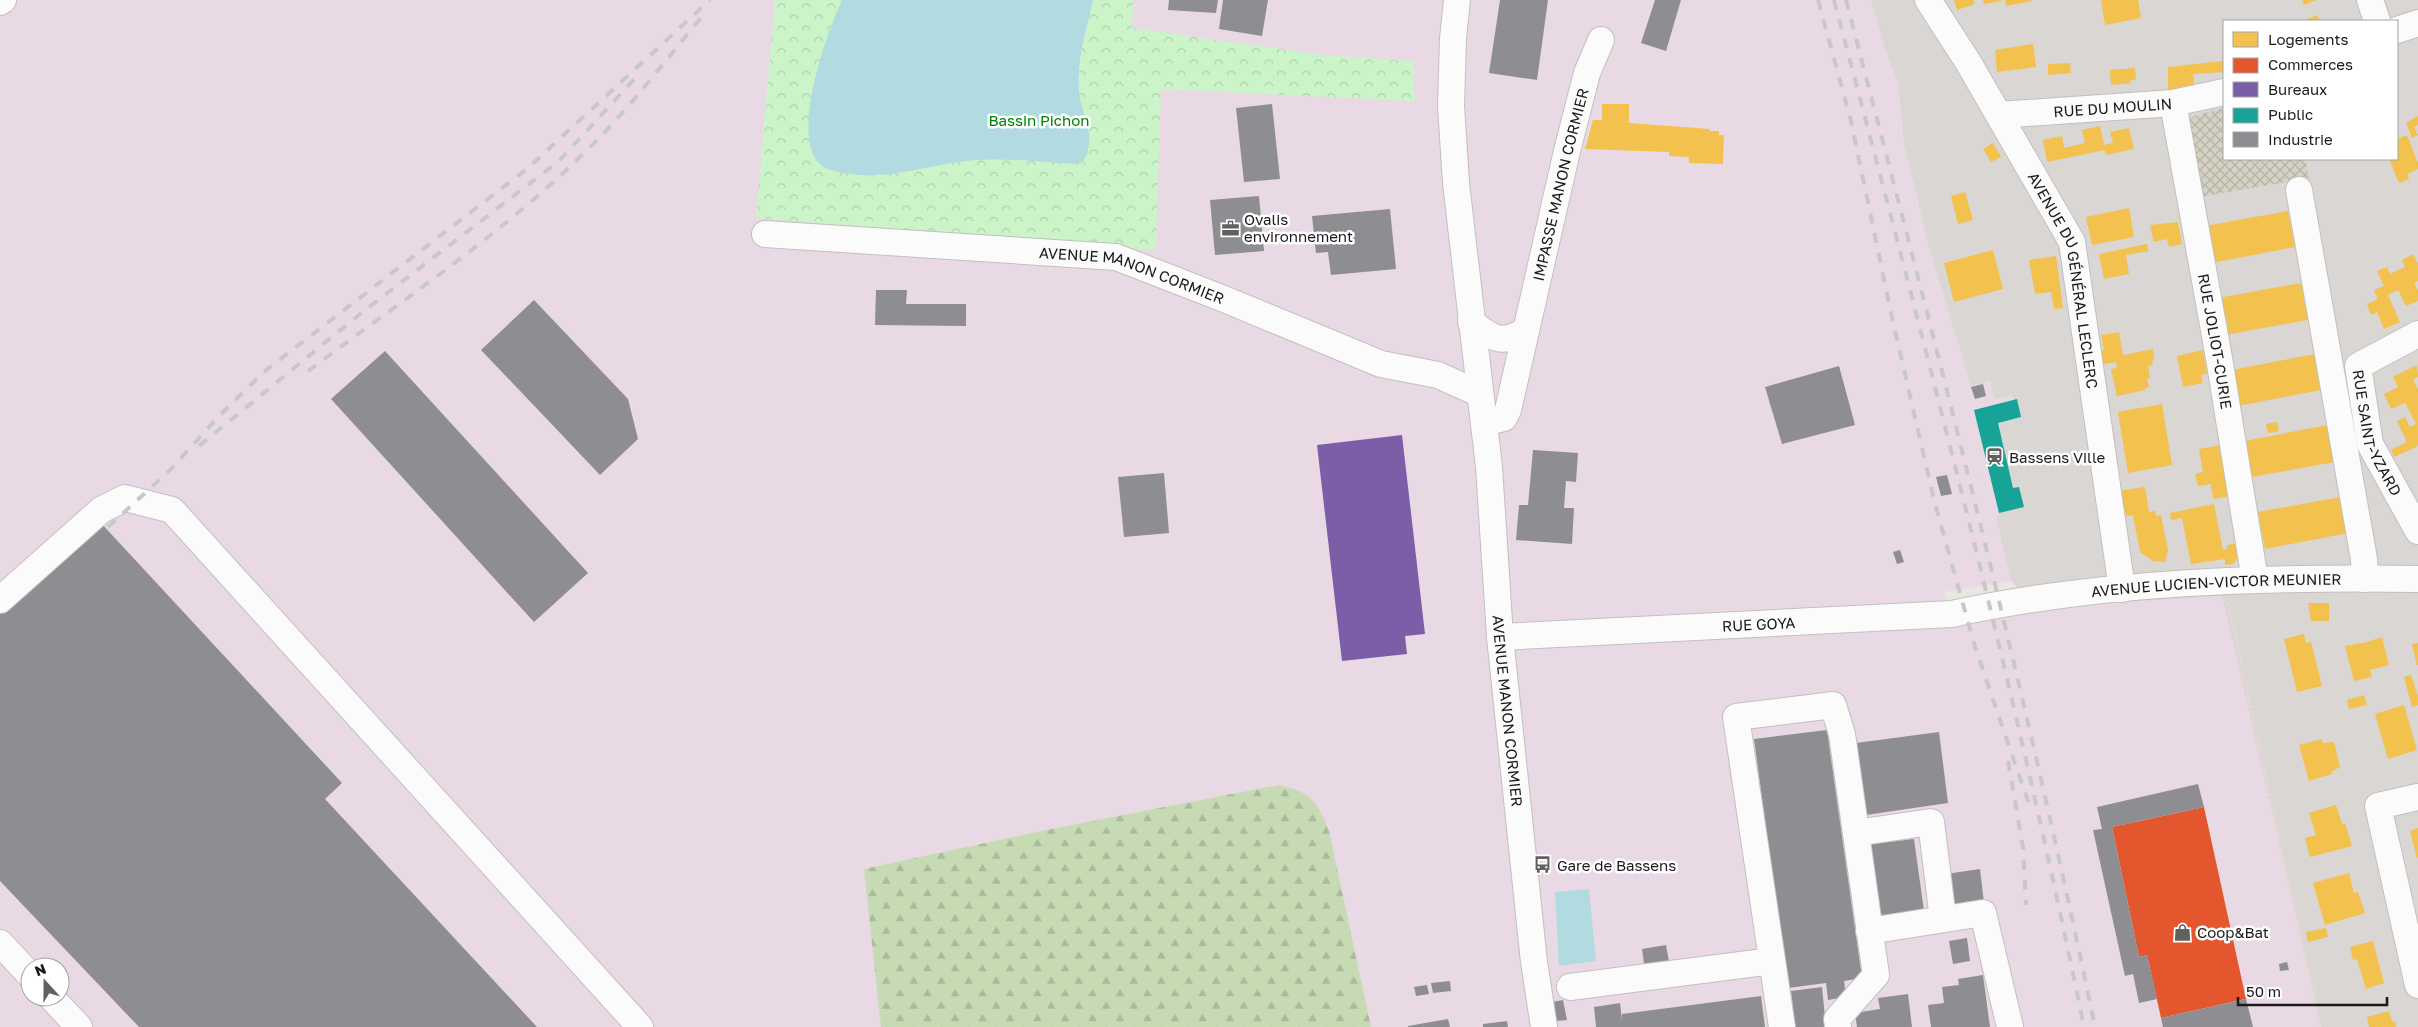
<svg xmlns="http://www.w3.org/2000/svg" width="2418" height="1027" viewBox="0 0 2418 1027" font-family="'Golos Text',sans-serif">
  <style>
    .residential { fill: #d9d6d4; fill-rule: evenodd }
    .industrial { fill: #e9d9e4; fill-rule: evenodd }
    .construction { fill: url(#construction-cross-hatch) }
    .forest { fill: url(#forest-firs) }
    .park { fill: url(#park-crowns) }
    .water { fill: #b1dbe1 }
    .homes { fill: #f2c14e }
    .shops { fill: #e4572e }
    .offices { fill: #7b5ea7 }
    .public { fill: #17a398 }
    .industry { fill: #8d8d92 }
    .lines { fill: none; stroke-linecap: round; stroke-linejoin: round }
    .minor-casing { stroke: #c2c0be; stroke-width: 28 }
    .path { stroke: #ead7d6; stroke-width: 3; stroke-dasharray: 2.5 2.5; stroke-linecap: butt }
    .minor { stroke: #fcfbfb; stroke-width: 26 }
    .rail { stroke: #c9c8c8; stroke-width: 4; stroke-dasharray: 10 10; stroke-linecap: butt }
    .labels { text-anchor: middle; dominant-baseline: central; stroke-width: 5; stroke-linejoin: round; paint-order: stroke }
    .street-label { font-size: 15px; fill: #1a1a1a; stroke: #fff }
    .park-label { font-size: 15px; fill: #008100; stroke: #fff }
    .poi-label { font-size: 15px; fill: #1a1a1a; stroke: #fff; text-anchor: start }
  </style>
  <defs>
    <pattern id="construction-cross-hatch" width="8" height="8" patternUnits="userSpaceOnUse" patternTransform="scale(1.25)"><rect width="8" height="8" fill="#d5d2c3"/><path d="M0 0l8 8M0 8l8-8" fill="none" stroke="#b6b4a7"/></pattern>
    <pattern id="forest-firs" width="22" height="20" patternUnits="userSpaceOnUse" patternTransform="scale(1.25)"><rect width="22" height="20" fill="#c6dbb4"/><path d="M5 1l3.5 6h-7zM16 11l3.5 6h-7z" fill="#aabb9a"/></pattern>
    <pattern id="park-crowns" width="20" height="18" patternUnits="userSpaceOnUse" patternTransform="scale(1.25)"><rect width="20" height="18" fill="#ccf4c9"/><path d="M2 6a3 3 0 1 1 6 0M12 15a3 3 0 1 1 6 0" fill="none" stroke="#afd1ac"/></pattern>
  </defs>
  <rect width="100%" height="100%" fill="#eae6e2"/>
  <path class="residential" d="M1871,0h547v1027h-97l-99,-431 -184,12 -27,-27 -15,-63 3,-5 -25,-103 40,-10 -2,-5 -17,5 -5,-19 -19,6 -43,-143 -24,-99 -6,-61 -13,-35zM2224,21h173v138h-173z"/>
  <path class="industrial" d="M0,0h1871l14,49 13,35 6,61 24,99 43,142 19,-5 5,18 18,-4 1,5 -40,10 25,103 -3,6 15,62 -67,11 9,32 85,-16 184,-12 99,431h-2321zM30,967h30v30h-30z"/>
  <polygon class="construction" points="2224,108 2224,159 2305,159 2309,178 2200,197 2185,124 2194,116"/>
  <path class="forest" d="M1279,785c32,7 38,16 50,46l42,196h-490l-17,-158 192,-41z"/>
  <polygon class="park" points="775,0 1133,0 1132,28 1322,55 1413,61 1415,101 1161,89 1156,250 756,218"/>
  <g class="water">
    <path d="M842,0h251c-6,30 -17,60 -14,91 1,17 12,35 10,52 -1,10 -3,18 -12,21 -34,-2 -69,-6 -102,-4 -41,3 -83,20 -124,14 -8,-1 -19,-3 -26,-6 -40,-23 3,-138 17,-168z"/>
    <polygon points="1589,889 1596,961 1559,966 1555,892"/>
  </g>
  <g class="homes">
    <polygon points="1954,0 1973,0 1975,4 1957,10"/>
    <polygon points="1983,0 2001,0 2001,1 1984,4"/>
    <polygon points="2005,0 2032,0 2032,1 2006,6"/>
    <polygon points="2101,0 2138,0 2141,18 2105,25"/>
    <polygon points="2302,0 2316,0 2304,5"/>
    <polygon points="2317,15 2320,21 2303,21"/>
    <polygon points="2033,44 2036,67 1997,72 1995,50"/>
    <polygon points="2224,58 2224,72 2193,74 2194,90 2168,92 2168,67 2222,61"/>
    <polygon points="2070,63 2071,73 2048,75 2048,64"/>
    <polygon points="2135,68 2136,80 2130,80 2131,83 2111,85 2110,70"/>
    <polygon points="1602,104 1629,104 1629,123 1710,129 1710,131 1719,131 1719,135 1724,135 1723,164 1689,163 1689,157 1669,156 1669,152 1585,149 1593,120 1602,120"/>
    <polygon points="2418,116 2418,125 2414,127 2418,135 2412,138 2406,123"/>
    <polygon points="2100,126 2104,145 2113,143 2110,132 2129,128 2134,149 2106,155 2105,150 2047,162 2043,140 2062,136 2064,148 2085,143 2082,130"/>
    <polygon points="2407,135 2418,163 2418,169 2407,174 2409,179 2399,183 2389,159 2397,159 2397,139"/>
    <polygon points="1993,143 2001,157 1991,162 1983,149"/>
    <polygon points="1965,192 1973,220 1958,224 1951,196"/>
    <polygon points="2129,208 2134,237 2092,245 2086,217"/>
    <polygon points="2288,211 2295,247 2212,263 2205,226"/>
    <polygon points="2178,222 2182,244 2169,247 2167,239 2154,242 2150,225"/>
    <polygon points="2147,244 2148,251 2126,255 2129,274 2104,279 2099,254"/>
    <polygon points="1993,250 2003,289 1954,302 1944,263"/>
    <polygon points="2413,254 2418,264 2418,281 2414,282 2418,291 2418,301 2406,306 2398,290 2388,295 2400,322 2384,329 2377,312 2371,315 2367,304 2378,299 2374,290 2384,286 2377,271 2387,267 2390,274 2405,267 2402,260"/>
    <polygon points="2056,256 2063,308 2054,309 2051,292 2035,294 2029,260"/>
    <polygon points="2301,283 2308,320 2225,335 2218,298"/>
    <polygon points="2119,332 2123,355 2153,349 2154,360 2152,361 2153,365 2148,366 2150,378 2147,378 2149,387 2145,388 2145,390 2117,396 2111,369 2117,368 2116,362 2099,365 2097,352 2104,350 2101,335"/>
    <polygon points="2203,350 2207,374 2201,375 2203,383 2183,387 2177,356"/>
    <polygon points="2315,354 2321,390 2238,406 2232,370"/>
    <polygon points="2417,365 2418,377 2413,379 2418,389 2418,446 2394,457 2391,450 2407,442 2397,421 2405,417 2410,427 2416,424 2405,403 2391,409 2384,394 2398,387 2393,377"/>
    <polygon points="2162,404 2172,465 2128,473 2118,412"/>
    <polygon points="2277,422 2279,431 2268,433 2266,424"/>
    <polygon points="2328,425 2335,462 2252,477 2245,441"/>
    <polygon points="2221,445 2230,496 2213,499 2211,484 2198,486 2195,474 2203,472 2199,449"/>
    <polygon points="2145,487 2149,512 2155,511 2156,516 2161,515 2168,550 2165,562 2153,561 2140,552 2133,515 2121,517 2117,491"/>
    <polygon points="2341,497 2348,533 2265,549 2258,512"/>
    <polygon points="2214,504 2223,550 2227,549 2227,545 2239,543 2241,554 2233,564 2225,565 2225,559 2191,564 2182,518 2171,520 2170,513"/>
    <polygon points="2308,603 2329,603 2329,621 2311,621"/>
    <polygon points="2304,634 2306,643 2311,642 2322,686 2297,692 2284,639"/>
    <polygon points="2382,637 2389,665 2370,670 2372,677 2354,681 2345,646 2367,642"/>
    <polygon points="2418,643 2418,665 2417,665 2412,644"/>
    <polygon points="2411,675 2418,696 2418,705 2412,707 2404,677"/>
    <polygon points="2364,695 2367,705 2349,709 2347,700"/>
    <polygon points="2404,705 2417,750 2388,759 2375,714"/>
    <polygon points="2322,739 2323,743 2334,742 2340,767 2331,772 2332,774 2309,781 2299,745"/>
    <polygon points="2336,805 2342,824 2345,823 2352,846 2310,857 2305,838 2316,835 2309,813"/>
    <polygon points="2418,828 2418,858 2417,858 2410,831"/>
    <polygon points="2349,873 2354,893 2358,892 2365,913 2325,925 2313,883"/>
    <polygon points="2326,928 2328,937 2308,942 2306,932"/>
    <polygon points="2373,941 2384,983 2366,989 2357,959 2353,960 2350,947"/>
    <polygon points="2389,1011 2392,1022 2395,1021 2396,1027 2369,1027 2367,1017"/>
  </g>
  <polygon class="shops" points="2204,807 2246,999 2161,1018 2147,955 2139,957 2112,827"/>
  <polygon class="offices" points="1402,435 1425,634 1405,636 1407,654 1342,661 1317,445"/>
  <polygon class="public" points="2017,399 2021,417 1998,423 2013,488 2019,487 2024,507 1999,513 1974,410"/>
  <g class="industry">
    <polygon points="1169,0 1218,0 1216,13 1168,10"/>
    <polygon points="1223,0 1268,0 1262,36 1219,29"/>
    <polygon points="1500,0 1548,0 1537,80 1489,73"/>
    <polygon points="1655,0 1681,0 1666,51 1641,43"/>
    <polygon points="1272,104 1280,179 1244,182 1236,108"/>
    <polygon points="1259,196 1264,251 1215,255 1210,200"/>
    <polygon points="1390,209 1396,269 1331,275 1328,252 1316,253 1312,216"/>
    <polygon points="876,290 907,290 906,304 966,304 966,326 875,325"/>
    <polygon points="534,300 628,399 638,439 600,475 481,350"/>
    <polygon points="385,351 588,573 534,622 331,399"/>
    <polygon points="1839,366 1855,425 1782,444 1765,387"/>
    <polygon points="1983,384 1986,396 1975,399 1971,387"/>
    <polygon points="1533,450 1578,453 1576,482 1566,481 1564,508 1574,508 1572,544 1516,540 1519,505 1528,505"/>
    <polygon points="1164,473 1169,533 1124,537 1118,477"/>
    <polygon points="1947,475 1952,494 1941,496 1936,477"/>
    <polygon points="100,522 342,783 325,799 537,1027 139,1027 0,881 0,613 81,537"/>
    <polygon points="1900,550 1904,562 1897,564 1893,552"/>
    <polygon points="1827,730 1862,978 1844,981 1846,997 1828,1000 1826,983 1788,988 1754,739"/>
    <polygon points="1939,732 1948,803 1866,815 1856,743"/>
    <polygon points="2198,784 2204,807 2112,827 2139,957 2147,955 2157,999 2139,1003 2133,974 2125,976 2093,830 2102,829 2097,807"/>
    <polygon points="1914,839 1924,911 1880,916 1870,844"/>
    <polygon points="1980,869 1984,903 1950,907 1946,874"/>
    <polygon points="1967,938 1970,961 1953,964 1949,941"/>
    <polygon points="1666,945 1670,967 1645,971 1642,949"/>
    <polygon points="2287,962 2289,970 2280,971 2279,964"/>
    <polygon points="1983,975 1990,1027 1931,1027 1928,1005 1944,1003 1942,987 1959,985 1958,979"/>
    <polygon points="1450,981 1451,991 1433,993 1431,983"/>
    <polygon points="1427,985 1429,994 1416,996 1414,987"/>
    <polygon points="1822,987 1826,1027 1795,1027 1791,991"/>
    <polygon points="1908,994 1912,1027 1857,1027 1855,1013 1880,1009 1878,998"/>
    <polygon points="1761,996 1765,1027 1596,1027 1594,1007 1620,1003 1622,1020 1622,1014"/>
    <polygon points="2246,999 2253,1027 2163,1027 2161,1018"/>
    <polygon points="1563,1000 1567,1020 1555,1021 1552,1002"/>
    <polygon points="1448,1019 1450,1027 1408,1027 1408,1026"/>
    <polygon points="1507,1021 1508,1027 1483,1027 1483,1024"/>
  </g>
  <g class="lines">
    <defs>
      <g id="minor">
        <path id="s1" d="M1457,0l-4,39 -2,67 5,77 33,284 11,170 34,325 10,65"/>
        <path id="s2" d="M1928,0l40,62 104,180 50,347"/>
        <polyline points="2370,0 2377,21"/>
        <polyline points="0,2 3,0"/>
        <polyline points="2397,30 2418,23"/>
        <path id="s3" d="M2173,103l46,255 36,222"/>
        <path id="s4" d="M1999,115l174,-12 51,-11"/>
        <polyline points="2299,190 2364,559 2365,579"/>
        <path id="s5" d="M765,234l351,23 108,42 157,65 57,11 42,19"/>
        <path d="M1471,322c21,16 31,24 55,8"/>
        <path id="s6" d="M2418,334l-60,32 12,78 48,87"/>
        <path id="s7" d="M1484,423l20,-5 4,-8 59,-259 20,-78 14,-33"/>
        <polyline points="0,600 101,510 125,498 172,510 640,1027"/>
        <path id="s8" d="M1500,637l452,-23c151,-33 311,-37 466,-35"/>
        <polyline points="2418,797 2378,806 2418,985"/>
        <polyline points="1856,833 1931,822 1943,919"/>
        <polyline points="1869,931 1983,913 2010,1027"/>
        <polyline points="0,943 30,975"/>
        <polyline points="1570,987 1772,961"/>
        <polyline points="51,997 79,1027"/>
        <polyline points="1782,1027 1736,717 1833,705 1842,734 1876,975 1837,1019 1838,1027"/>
      </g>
    </defs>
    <use href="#minor" class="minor-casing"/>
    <g class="path">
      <polyline points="1954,481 1978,476"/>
      <polyline points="2228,603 2320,1027"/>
    </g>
    <use href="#minor" class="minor"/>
    <g class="rail">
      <polyline points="1818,0 1851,121 1891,313 1934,500 1975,647 2030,807"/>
      <path d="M1834,0c90,341 180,682 250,1027"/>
      <path d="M1846,0c89,341 178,682 249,1027"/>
      <path d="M308,371c92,-69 190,-134 273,-215 46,-44 83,-94 124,-143"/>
      <polyline points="199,446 360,314 559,161 639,74"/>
      <polyline points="108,527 170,470 219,416 265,371 528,168 710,0"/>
      <polyline points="2008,761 2023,847 2026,905"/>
    </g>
  </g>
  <defs>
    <symbol id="office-bare" viewBox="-9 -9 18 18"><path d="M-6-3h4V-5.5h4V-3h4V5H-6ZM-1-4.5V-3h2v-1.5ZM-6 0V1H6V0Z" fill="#636160" stroke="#fff" stroke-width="2.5" paint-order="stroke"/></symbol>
    <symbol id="station-bare" viewBox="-9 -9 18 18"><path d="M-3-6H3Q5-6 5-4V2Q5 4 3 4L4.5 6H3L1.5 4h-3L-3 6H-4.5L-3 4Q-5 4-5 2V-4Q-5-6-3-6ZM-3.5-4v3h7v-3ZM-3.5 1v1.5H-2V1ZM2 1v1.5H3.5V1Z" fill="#636160" stroke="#fff" stroke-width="2.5" paint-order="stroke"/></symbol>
    <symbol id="bus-bare" viewBox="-9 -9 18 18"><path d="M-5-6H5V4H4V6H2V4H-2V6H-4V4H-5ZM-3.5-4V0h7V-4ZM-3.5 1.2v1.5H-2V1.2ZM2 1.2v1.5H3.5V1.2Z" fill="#636160" stroke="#fff" stroke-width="2.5" paint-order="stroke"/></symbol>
    <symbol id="shop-bare" viewBox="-9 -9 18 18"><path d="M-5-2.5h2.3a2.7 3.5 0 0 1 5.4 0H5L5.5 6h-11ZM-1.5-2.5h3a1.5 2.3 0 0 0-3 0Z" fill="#636160" stroke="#fff" stroke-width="2.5" paint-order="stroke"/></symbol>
  </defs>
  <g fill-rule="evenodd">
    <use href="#office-bare" x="1218" y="216" width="25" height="25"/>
    <use href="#station-bare" x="1982" y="444" width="25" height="25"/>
    <use href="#bus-bare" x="1530" y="852" width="25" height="25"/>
    <use href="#shop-bare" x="2170" y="920" width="25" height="25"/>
  </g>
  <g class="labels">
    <g class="street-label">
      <text stroke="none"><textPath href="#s4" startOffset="114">RUE DU MOULIN</textPath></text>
      <text stroke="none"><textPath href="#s7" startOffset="261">IMPASSE MANON CORMIER</textPath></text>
      <text stroke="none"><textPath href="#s5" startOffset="371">AVENUE MANON CORMIER</textPath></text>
      <text stroke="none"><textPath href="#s2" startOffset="316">AVENUE DU GÉNÉRAL LECLERC</textPath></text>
      <text stroke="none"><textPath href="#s3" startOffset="242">RUE JOLIOT-CURIE</textPath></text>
      <text stroke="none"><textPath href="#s6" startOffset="138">RUE SAINT-YZARD</textPath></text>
      <text stroke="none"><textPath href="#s8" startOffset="719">AVENUE LUCIEN-VICTOR MEUNIER</textPath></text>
      <text stroke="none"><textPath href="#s8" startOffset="259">RUE GOYA</textPath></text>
      <text stroke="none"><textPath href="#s1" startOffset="714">AVENUE MANON CORMIER</textPath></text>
    </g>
    <g class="park-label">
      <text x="1039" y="120">Bassin Pichon</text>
    </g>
    <g class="poi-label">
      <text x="1244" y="219">Ovalis<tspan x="1244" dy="17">environnement</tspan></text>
      <text x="2009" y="457">Bassens Ville</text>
      <text x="1557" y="865">Gare de Bassens</text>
      <text x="2197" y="932">Coop&amp;Bat</text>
    </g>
  </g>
  <rect x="2223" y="20" width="175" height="140" fill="#ffffff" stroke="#a3a3a3"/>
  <rect x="2233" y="32" width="25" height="15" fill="#f2c14e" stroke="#a3a3a3"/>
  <text x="2268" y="45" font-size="15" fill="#1a1a1a">Logements</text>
  <rect x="2233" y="58" width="25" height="15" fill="#e4572e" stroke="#a3a3a3"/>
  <text x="2268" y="70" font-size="15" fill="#1a1a1a">Commerces</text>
  <rect x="2233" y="82" width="25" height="15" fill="#7b5ea7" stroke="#a3a3a3"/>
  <text x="2268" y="95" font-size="15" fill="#1a1a1a">Bureaux</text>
  <rect x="2233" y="108" width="25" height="15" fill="#17a398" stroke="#a3a3a3"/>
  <text x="2268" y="120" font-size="15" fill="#1a1a1a">Public</text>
  <rect x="2233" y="132" width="25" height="15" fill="#8d8d92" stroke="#a3a3a3"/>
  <text x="2268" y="145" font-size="15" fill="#1a1a1a">Industrie</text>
  <g transform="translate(45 982) rotate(339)"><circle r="24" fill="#ffffff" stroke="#a3a3a3"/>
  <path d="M0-4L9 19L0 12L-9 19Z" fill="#636160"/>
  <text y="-8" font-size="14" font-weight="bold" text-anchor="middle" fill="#1a1a1a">N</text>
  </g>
  <path d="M2238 997v8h149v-8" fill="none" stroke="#1a1a1a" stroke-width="2.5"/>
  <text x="2246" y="997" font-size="15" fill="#1a1a1a" stroke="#ffffff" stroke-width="4" paint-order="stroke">50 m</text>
</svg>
